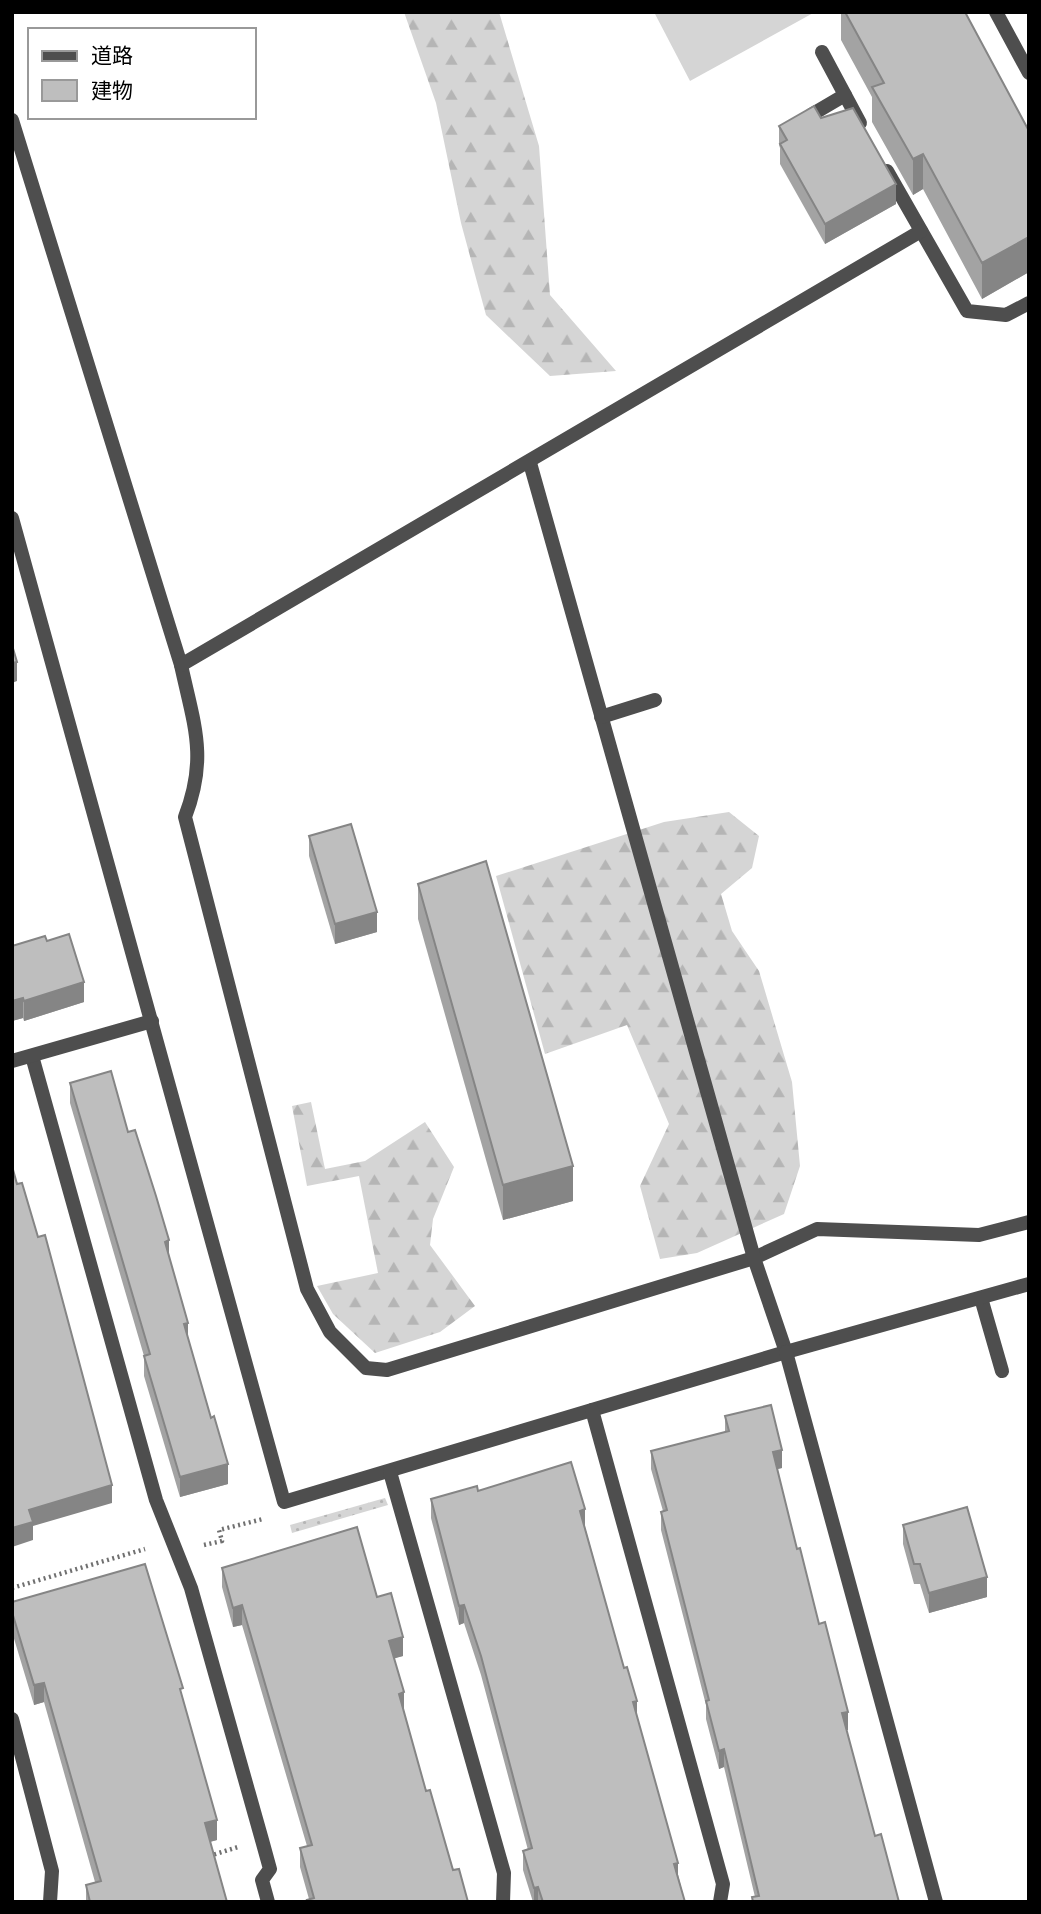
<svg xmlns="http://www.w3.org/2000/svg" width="1041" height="1914" viewBox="0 0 1041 1914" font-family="'Alegreya Sans','Noto Sans JP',sans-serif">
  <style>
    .grass { fill: url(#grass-dots) }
    .forest { fill: url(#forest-firs) }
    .garden { fill: #d5d5d5 }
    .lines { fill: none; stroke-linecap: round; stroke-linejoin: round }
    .path { stroke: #707070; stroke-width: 4.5; stroke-dasharray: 2 3.5; stroke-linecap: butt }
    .lane { stroke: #4e4e4e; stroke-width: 14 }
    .street { stroke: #4e4e4e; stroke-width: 14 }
    .wall { fill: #a3a3a3 }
    .shaded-wall { fill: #858585 }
    .building { fill: #bebebe; stroke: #858585; stroke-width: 2 }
  </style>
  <defs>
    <pattern id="grass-dots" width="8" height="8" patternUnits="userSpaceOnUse" patternTransform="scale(1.75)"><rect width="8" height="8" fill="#d5d5d5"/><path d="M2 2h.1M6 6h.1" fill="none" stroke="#b5b5b5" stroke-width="1.8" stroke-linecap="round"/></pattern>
    <pattern id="forest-firs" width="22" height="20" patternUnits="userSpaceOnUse" patternTransform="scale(1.75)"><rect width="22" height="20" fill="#d5d5d5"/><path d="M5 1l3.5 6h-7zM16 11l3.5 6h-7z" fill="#b5b5b5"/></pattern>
  </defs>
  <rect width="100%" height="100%" fill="#fff"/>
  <polygon class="grass" points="385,1498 388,1505 292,1533 290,1525"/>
  <g class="forest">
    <polygon points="404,12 499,12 539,146 550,295 616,371 550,376 486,315 461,223 436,103"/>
    <polygon points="729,812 759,836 752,868 721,894 732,931 759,971 792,1082 800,1166 784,1214 697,1253 660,1259 640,1186 669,1124 627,1025 545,1054 496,876 664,822"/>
    <polygon points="311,1102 325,1169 365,1161 425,1122 454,1167 433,1219 430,1245 475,1306 440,1332 375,1353 333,1314 317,1286 378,1273 359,1176 307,1186 292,1106"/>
  </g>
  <polygon class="garden" points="654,12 815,12 690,81"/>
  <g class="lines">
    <g class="path">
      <polyline points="204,1545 222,1541 219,1530 263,1519"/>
      <polyline points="12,1588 145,1549"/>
      <polyline points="209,1856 238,1847"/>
    </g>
    <g class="lane">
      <polyline points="996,12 1029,73"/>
      <polyline points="822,52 860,123"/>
      <polyline points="811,115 845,95"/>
      <path d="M12,120l169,545c13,60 27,92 4,152l122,472 23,43 36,36 21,2 367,-112 63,-29 162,6 50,-13"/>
      <polyline points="887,171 967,311 1006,315 1029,303"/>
      <polyline points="530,463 754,1258 786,1352"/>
      <polyline points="181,665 921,231"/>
      <polyline points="601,717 655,700"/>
      <polyline points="981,1298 1002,1371"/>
    </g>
    <g class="street">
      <polyline points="12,518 284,1502 786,1352 1029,1284"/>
      <polyline points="32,1056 156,1500 191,1588 262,1840 270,1869 262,1880 268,1902"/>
      <polyline points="12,1061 152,1021"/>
      <polyline points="786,1352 936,1902"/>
      <polyline points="592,1410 723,1884 720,1902"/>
      <polyline points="390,1472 504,1873 503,1902"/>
      <polyline points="12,1719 52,1871 50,1902"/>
    </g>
  </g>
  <g class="wall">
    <polygon points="841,12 965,12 1029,131 1029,272 982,299 923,189 913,195 872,122 872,97 841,40"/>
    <polygon points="821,118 896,204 825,244 780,164 780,148 779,145 779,126"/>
    <polygon points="309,836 377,932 335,944 309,856"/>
    <polygon points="418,884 573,1201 503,1220 418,919"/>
    <polygon points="47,941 84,1002 24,1021 23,1018 12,1021 12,946"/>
    <polygon points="70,1083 128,1132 169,1257 188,1337 228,1484 180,1497 144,1376 144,1356 70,1103"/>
    <polygon points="725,1416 782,1468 777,1469 797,1549 819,1624 848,1730 846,1730 875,1836 899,1902 752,1902 752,1897 755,1897 724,1767 719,1769 706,1719 706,1705 661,1530 661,1512 663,1511 651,1469 651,1451 725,1432"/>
    <polygon points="478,1491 585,1527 637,1715 685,1902 533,1902 523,1870 523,1851 528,1850 481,1675 464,1623 459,1625 431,1518 431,1499"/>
    <polygon points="903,1525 987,1597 929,1613 920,1584 914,1584 903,1544"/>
    <polygon points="222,1568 377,1597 403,1656 394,1658 404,1711 426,1791 453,1870 468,1902 307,1902 307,1900 309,1899 300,1867 300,1848 307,1846 242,1625 233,1627 222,1587"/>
    <polygon points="12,1602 183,1698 217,1840 210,1842 227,1902 86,1902 86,1885 95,1882 44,1702 34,1705 12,1632"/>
  </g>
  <g class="shaded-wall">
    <polygon points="923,154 923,189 913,195 913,159"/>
    <polygon points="896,184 896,204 825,244 825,224"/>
    <polygon points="1029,237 1029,272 982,299 982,263"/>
    <polygon points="17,662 17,681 12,683 12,663"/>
    <polygon points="377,912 377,932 335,944 335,924"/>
    <polygon points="84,982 84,1002 24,1021 24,1001"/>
    <polygon points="23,998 23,1018 12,1021 12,1001"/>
    <polygon points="573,1166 573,1201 503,1220 503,1185"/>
    <polygon points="169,1240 169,1260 165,1242"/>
    <polygon points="188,1323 188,1343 184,1324"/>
    <polygon points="782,1450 782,1468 773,1470 773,1452"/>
    <polygon points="228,1464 228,1484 180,1497 180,1477"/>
    <polygon points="112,1485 112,1503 33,1526 33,1540 12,1547 12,1528 29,1510"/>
    <polygon points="585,1509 585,1528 580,1511"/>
    <polygon points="987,1577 987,1597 929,1613 929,1593"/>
    <polygon points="242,1605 242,1625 233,1627 233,1608"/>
    <polygon points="464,1605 464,1623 459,1625 459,1606"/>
    <polygon points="403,1637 403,1656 389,1660 389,1641"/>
    <polygon points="44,1683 44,1702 34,1705 34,1685"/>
    <polygon points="404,1692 404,1711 399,1713 399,1694"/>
    <polygon points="637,1701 637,1720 633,1702"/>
    <polygon points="848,1712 848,1730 842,1731 842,1713"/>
    <polygon points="724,1749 724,1767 719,1769 719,1751"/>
    <polygon points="217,1820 217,1840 205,1843 205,1823"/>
    <polygon points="678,1863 678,1881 674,1864"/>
    <polygon points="538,1887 538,1902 534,1902 534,1888"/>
  </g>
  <g class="building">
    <polygon points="845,12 965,12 1029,131 1029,237 982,263 923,154 913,159 872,87 884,83"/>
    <polygon points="814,106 821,118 853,108 896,184 825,224 780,144 787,140 779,126"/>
    <polygon points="12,645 17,662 12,663"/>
    <polygon points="351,824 377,912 335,924 309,836"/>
    <polygon points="486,861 573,1166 503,1185 418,884"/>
    <polygon points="69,934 84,982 24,1001 23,998 12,1001 12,946 45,936 47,941"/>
    <polygon points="111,1071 128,1132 135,1130 156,1196 169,1240 165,1242 188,1323 184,1324 211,1418 214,1416 228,1464 180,1477 144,1356 150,1354 70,1083"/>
    <polygon points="12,1166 17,1184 22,1183 38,1237 45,1235 112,1485 29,1510 33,1522 12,1528"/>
    <polygon points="771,1405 782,1450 773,1452 797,1549 800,1548 819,1624 825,1622 848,1712 842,1713 875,1836 881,1834 899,1902 753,1902 752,1897 759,1896 724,1749 719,1751 706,1701 709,1700 661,1512 667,1510 651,1451 729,1431 725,1416"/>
    <polygon points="571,1462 585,1509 580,1511 624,1668 627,1667 637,1701 633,1702 678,1863 674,1864 685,1902 543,1902 538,1887 534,1888 523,1851 532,1848 481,1656 464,1605 459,1606 431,1499 477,1486 478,1491"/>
    <polygon points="967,1507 987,1577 929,1593 920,1564 914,1564 903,1525"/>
    <polygon points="357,1527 377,1597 391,1593 403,1637 389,1641 404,1692 399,1694 426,1791 430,1790 453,1870 459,1869 468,1902 308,1902 307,1900 314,1898 300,1848 312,1845 242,1605 233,1608 222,1568"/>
    <polygon points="145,1564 183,1688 180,1689 217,1820 205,1823 227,1902 90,1902 86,1885 101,1881 44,1683 34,1685 12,1612 12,1602"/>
  </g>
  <rect width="1041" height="1914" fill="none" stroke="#000000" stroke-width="28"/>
  <rect x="28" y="28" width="228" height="91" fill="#ffffff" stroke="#999999" stroke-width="2"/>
  <rect x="42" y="51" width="35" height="10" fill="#4e4e4e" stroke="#999999" stroke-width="2"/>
  <text x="91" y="63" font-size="21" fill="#000000">道路</text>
  <rect x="42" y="80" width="35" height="21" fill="#bebebe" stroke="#999999" stroke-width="2"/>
  <text x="91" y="98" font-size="21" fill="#000000">建物</text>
</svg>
